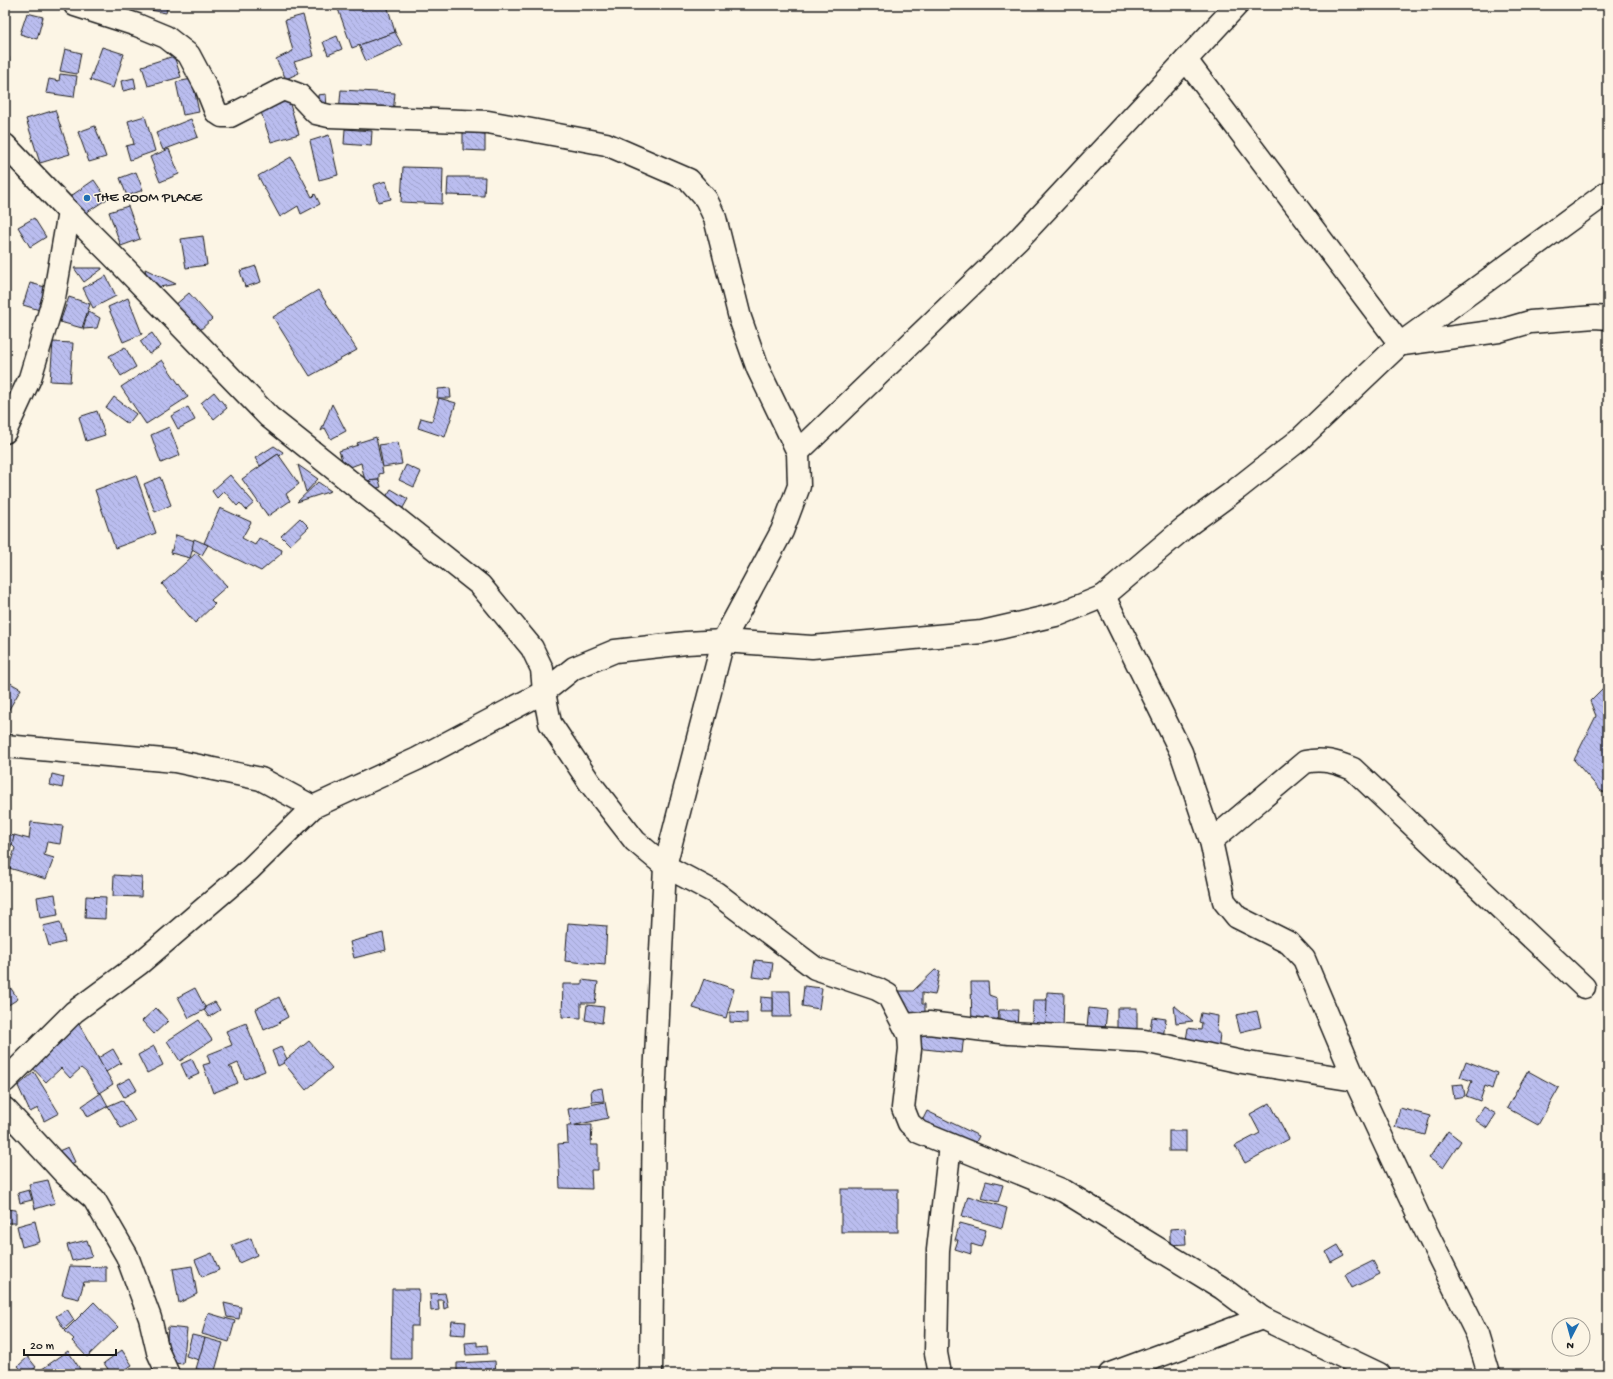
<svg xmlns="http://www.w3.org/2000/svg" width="1613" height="1379" viewBox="0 0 1613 1379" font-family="'Gochi Hand',sans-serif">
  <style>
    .building { fill: url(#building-back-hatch); stroke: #1c1c1c }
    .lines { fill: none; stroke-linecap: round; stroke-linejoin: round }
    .street-casing { stroke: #1c1c1c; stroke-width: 25 }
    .street { stroke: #fcf5e5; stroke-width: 22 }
    .poi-dot { fill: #1f6fb2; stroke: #fcf5e5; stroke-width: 1.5 }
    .labels { text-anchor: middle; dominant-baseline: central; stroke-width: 3; stroke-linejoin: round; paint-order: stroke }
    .poi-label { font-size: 15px; fill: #1c1c1c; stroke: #fcf5e5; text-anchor: start }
  </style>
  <defs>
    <pattern id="building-back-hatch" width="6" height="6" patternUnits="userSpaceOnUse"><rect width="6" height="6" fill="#babdef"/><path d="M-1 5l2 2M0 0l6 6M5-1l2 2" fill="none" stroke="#9fa2cc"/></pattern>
  </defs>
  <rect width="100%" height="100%" fill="#fcf5e5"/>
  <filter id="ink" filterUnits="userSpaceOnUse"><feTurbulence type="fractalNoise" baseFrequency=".025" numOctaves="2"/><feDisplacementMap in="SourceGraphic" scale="8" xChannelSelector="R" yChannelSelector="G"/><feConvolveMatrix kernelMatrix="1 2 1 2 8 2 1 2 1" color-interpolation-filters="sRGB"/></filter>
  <g filter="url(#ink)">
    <g class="building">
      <polygon points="145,5 168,5 166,13 145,9"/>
      <polygon points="340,5 387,5 395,32 352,48 337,6"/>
      <polygon points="27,13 43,17 37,39 20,34"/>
      <polygon points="303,15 314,56 294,62 299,73 286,79 276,59 293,51 285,20"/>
      <polygon points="395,32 402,45 366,61 359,45"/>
      <polygon points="337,36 342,49 328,55 323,42"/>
      <polygon points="102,47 124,54 113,88 90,80"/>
      <polygon points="65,49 81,53 77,74 60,71"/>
      <polygon points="174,56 181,77 148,86 142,66"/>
      <polygon points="5,57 9,57 10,72 5,72"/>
      <polygon points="60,74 77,76 74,97 46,93 49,79 59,81"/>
      <polygon points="134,78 136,88 123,91 121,81"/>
      <polygon points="192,79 199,112 183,115 176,82"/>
      <polygon points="341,90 395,93 393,114 339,112"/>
      <polygon points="326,94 327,108 318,108 318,95"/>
      <polygon points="288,98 299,134 271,142 259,106"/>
      <polygon points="55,110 70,154 40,163 26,119"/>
      <polygon points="145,116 155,151 130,160 126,146 134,144 128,121"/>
      <polygon points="191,119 198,137 163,150 156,133"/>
      <polygon points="95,126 106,157 89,162 78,132"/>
      <polygon points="345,129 372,131 371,146 344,144"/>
      <polygon points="463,132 485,134 485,151 463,150"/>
      <polygon points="329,135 338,175 319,180 310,141"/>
      <polygon points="169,149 179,174 160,182 150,157"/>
      <polygon points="291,157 312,197 315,194 320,204 301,214 298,206 280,217 258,176"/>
      <polygon points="403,167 443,168 442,204 401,202"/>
      <polygon points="136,172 143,190 127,196 120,178"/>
      <polygon points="448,177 485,177 484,196 447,195"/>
      <polygon points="94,180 107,199 81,216 68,198"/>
      <polygon points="386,181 391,199 378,202 373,185"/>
      <polygon points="128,206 140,239 121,246 109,212"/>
      <polygon points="34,218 46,237 30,247 18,227"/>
      <polygon points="203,236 207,265 186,268 181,239"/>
      <polygon points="256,266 261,282 245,287 240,271"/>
      <polygon points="74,268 102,268 102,269 84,282"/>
      <polygon points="145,269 176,284 149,289"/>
      <polygon points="106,276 116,296 93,308 83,288"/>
      <polygon points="30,283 49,288 43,311 23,305"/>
      <polygon points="318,290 357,350 310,376 273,317"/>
      <polygon points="189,293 212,319 198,332 174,306"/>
      <polygon points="69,297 90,304 82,328 60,322"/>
      <polygon points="128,298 142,334 123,342 108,307"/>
      <polygon points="88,311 100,318 97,328 83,329"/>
      <polygon points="152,333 161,346 149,354 140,341"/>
      <polygon points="53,342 73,343 70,382 50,381"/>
      <polygon points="125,347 136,367 121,376 109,356"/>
      <polygon points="162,360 188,397 146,424 121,387"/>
      <polygon points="450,388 451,398 437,398 438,389"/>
      <polygon points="214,392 227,408 214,419 201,403"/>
      <polygon points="114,397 136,414 128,424 106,408"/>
      <polygon points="439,398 456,403 445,437 418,428 421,418 432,421"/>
      <polygon points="332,404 346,431 331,439 325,428 321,431"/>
      <polygon points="188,407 195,420 178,429 171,416"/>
      <polygon points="97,411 105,435 86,441 79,417"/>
      <polygon points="169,427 180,455 161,463 151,435"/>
      <polygon points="376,437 383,473 379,474 379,480 365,481 361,463 345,469 339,451 358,445 357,443"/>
      <polygon points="398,442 402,464 383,467 379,445"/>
      <polygon points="274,446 283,452 280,456 278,454 260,466 255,458"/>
      <polygon points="278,454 299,484 286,494 290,501 268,516 242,479"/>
      <polygon points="298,465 318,479 306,492"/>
      <polygon points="406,465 421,472 414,487 399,480"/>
      <polygon points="136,475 156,533 115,548 95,490"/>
      <polygon points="230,475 254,503 246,510 240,503 237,506 224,491 217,498 212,491"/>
      <polygon points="160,477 171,505 155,512 144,484"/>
      <polygon points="379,480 381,487 367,491 365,481"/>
      <polygon points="318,482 331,491 297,502"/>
      <polygon points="391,489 408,499 399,515 382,503"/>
      <polygon points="220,508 251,522 242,538 255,545 259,538 282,550 281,554 261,571 204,543"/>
      <polygon points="300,518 309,527 290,545 281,536"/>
      <polygon points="176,535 195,541 190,558 171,553"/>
      <polygon points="194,539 208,545 202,555 192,549"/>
      <polygon points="196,553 227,586 211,600 215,604 195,623 162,584"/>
      <polygon points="5,680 21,689 5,716"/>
      <polygon points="1608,683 1608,795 1600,790 1574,760 1596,716 1590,701"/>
      <polygon points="52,774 64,777 62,788 50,785"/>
      <polygon points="31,822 63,826 60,844 47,842 44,855 54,858 46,879 9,868 15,848 12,845 14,835 29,839"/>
      <polygon points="5,833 14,836 5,868"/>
      <polygon points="114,875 142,877 141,897 113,896"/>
      <polygon points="55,894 58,915 40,918 37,897"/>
      <polygon points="86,896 106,897 105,919 85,918"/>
      <polygon points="60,922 65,942 49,946 43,926"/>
      <polygon points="568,923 607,926 605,965 565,961"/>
      <polygon points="383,933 386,950 354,958 350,942"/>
      <polygon points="755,960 773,962 771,979 752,977"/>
      <polygon points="935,970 940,971 935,995 922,993 922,1004 925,1004 925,1020 906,1020 906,1004 897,1003 898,991 913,991"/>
      <polygon points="704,979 734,989 726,1018 693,1008"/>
      <polygon points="582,980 598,982 595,1003 581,1003 581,1018 562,1017 563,984 582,984"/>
      <polygon points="971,982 988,982 989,995 997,998 998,1025 972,1027"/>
      <polygon points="8,984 18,999 5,1007 5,986"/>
      <polygon points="804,986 822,988 819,1009 802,1006"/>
      <polygon points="195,988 206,1009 189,1018 178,997"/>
      <polygon points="773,991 790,991 791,1017 773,1017"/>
      <polygon points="1047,992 1064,993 1063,1029 1045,1028"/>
      <polygon points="279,997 288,1017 279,1022 280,1023 264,1030 256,1009"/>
      <polygon points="761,997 773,998 773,1012 760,1012"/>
      <polygon points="1033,1000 1047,1000 1046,1027 1032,1023"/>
      <polygon points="215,1002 220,1010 209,1017 204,1010 206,1009 205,1007"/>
      <polygon points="587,1005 604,1007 602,1023 585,1020"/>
      <polygon points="1174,1006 1175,1006 1193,1021 1176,1023"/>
      <polygon points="156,1008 168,1021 154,1034 142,1021"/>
      <polygon points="1089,1008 1107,1010 1105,1029 1087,1027"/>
      <rect x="1117" y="1008" width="20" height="21"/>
      <polygon points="999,1010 1018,1010 1017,1028 999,1027"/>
      <polygon points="1257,1011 1261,1027 1240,1032 1236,1015"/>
      <polygon points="730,1012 747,1013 747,1023 730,1022"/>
      <polygon points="1201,1013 1218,1016 1217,1033 1220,1033 1218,1052 1185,1046 1188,1028 1201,1030 1202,1023 1199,1022"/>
      <polygon points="1152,1017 1166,1019 1163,1037 1149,1035"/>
      <polygon points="76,1019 113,1084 99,1093 86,1072 81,1068 70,1078 61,1068 46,1082 28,1063"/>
      <polygon points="199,1020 212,1040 180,1061 167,1041"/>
      <polygon points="246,1023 265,1071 245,1079 238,1063 229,1067 230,1068 232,1068 238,1083 213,1093 203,1065 210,1063 207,1055 232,1045 226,1031"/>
      <polygon points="917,1030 964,1034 962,1053 915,1048"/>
      <polygon points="309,1041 332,1068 306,1090 283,1062"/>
      <polygon points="154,1046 163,1065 147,1073 138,1055"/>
      <polygon points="281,1047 287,1059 283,1062 284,1063 278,1066 272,1051"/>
      <polygon points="113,1049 121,1063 106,1072 98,1058"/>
      <polygon points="192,1059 199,1074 188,1079 181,1064"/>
      <polygon points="1466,1061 1497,1073 1492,1089 1485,1086 1480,1101 1466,1096 1472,1081 1460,1077"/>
      <polygon points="1528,1071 1559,1088 1538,1125 1507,1108"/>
      <polygon points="34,1072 59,1113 44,1121 38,1108 30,1112 18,1086"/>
      <polygon points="130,1078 137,1090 124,1097 117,1085"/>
      <polygon points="1463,1084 1465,1096 1454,1098 1452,1085"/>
      <polygon points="602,1088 604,1101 592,1102 591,1090"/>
      <polygon points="101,1093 108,1106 88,1117 82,1106"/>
      <polygon points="122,1100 135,1121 121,1128 108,1106"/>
      <polygon points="605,1102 608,1118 571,1126 568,1109"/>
      <polygon points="1270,1103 1289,1139 1245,1163 1235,1146 1260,1133 1250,1114"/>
      <polygon points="1484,1107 1496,1114 1487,1128 1475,1120"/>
      <polygon points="1400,1108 1430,1116 1425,1135 1395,1127"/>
      <polygon points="927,1111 979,1136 972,1150 920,1125"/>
      <polygon points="592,1125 591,1145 598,1145 598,1170 591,1170 592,1189 560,1188 558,1144 568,1143 567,1126"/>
      <rect x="1169" y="1131" width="17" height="20"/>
      <polygon points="1448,1131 1461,1141 1443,1168 1429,1158"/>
      <polygon points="68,1147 75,1162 62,1168 54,1153"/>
      <polygon points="48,1180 55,1203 35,1209 29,1184"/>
      <polygon points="986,1181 1003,1185 998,1202 981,1198"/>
      <rect x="841" y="1189" width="57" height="43"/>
      <polygon points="29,1190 32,1200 20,1203 18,1193"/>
      <polygon points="968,1196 1007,1208 1002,1228 962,1216"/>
      <polygon points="5,1209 16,1210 16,1223 5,1223"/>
      <polygon points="35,1221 40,1242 22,1247 17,1226"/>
      <polygon points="960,1223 986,1230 981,1247 971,1244 971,1254 955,1249 958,1240 955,1240"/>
      <polygon points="1185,1228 1186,1244 1170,1245 1170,1229"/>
      <polygon points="251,1238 257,1255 239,1263 232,1245"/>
      <polygon points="87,1240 92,1256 72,1261 67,1245"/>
      <polygon points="1338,1245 1344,1255 1331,1262 1326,1252"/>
      <polygon points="212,1253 219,1270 202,1277 195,1260"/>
      <polygon points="1373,1261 1380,1274 1352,1288 1345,1275"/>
      <polygon points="70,1266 106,1267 106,1282 84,1282 79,1299 62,1295"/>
      <polygon points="192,1266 197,1294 179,1303 173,1269"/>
      <polygon points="392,1289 419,1289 418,1326 411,1326 411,1359 391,1359"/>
      <polygon points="445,1293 448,1307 444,1309 443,1300 438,1300 439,1310 431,1311 430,1294"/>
      <polygon points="94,1302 118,1327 87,1357 72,1341 74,1339 65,1331"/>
      <polygon points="224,1303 241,1307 239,1319 227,1317"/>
      <polygon points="67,1309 74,1320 64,1329 56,1316"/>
      <polygon points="208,1313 235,1321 229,1342 202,1334"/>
      <polygon points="452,1321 466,1322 465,1335 450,1334"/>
      <polygon points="168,1327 187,1329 183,1364 165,1362"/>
      <polygon points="192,1335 205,1338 199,1360 186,1356"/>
      <polygon points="205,1338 223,1343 214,1374 196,1369"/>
      <polygon points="477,1342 477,1346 487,1345 488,1354 466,1355 465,1343"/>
      <polygon points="122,1350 132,1365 119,1374 111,1374 104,1363"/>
      <polygon points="68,1351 80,1369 73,1374 35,1374"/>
      <polygon points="28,1357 36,1367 28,1374 25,1374 18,1366"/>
      <polygon points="495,1361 496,1374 457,1374 457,1363"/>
    </g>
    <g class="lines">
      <defs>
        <g id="street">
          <polyline points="75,5 137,25 166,37 189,55 206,87 216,112 222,116 230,116 283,89 299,95 316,113 329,116 488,122 606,144 689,180 706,199 715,218 740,318 758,369 798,452 799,486 782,531 723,641 665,866 654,1100 651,1374"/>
          <polyline points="1186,60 1400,344"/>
          <polyline points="5,145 69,212 113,256 269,417 480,585 532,648 542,669 544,692 550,723 590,783 635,841 665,866 716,893 815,968 877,989 888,995 909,1035 910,1049 903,1108 909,1123 919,1132 1064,1191 1222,1288 1262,1318 1110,1374"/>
          <polyline points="1403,344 1499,331 1530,322 1595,317 1608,318"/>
          <polyline points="5,432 30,378 54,298 69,212"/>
          <polyline points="798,452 1018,240 1237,5"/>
          <polyline points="1104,596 1181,752 1211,841 1224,901 1237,917 1289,943 1304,959 1355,1080 1419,1217 1477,1334 1489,1374"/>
          <polyline points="5,746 175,761 261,779 313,807"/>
          <path d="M1211,841l94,-79c18,-4 31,0 48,7l231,218"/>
          <polyline points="905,1025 929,1023 1009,1033 1144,1041 1242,1062 1355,1080"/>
          <polyline points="5,1081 74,1012 139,964 249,870 313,807 417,759 544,692 574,668 615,651 686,643 723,641 812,647 982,632 1060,614 1104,596 1184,528 1237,489 1299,440 1400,344 1608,192"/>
          <polyline points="5,1109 65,1174 94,1199 127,1256 150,1318 158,1352 168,1374"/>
          <polyline points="1262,1318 1379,1374"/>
          <polyline points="940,1374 936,1353 938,1250 950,1145"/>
        </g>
      </defs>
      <use href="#street" class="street-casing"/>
      <use href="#street" class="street"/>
    </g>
  </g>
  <circle class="poi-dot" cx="87" cy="198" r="4"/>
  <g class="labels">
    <g class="poi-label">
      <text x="95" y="198">THE ROOM PLACE</text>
    </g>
  </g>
  <rect width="1613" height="1379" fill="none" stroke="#fcf5e5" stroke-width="20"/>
  <rect x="10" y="10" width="1593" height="1359" fill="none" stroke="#1c1c1c" stroke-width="1.5" filter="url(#ink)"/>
  <g transform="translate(1571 1337) rotate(186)"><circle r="19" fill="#fcf5e5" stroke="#a29e95"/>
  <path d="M0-3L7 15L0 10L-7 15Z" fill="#1f6fb2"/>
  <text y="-6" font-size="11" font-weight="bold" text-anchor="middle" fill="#1c1c1c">N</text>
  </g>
  <path d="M24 1349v6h92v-6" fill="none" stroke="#1c1c1c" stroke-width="2"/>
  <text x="30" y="1349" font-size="12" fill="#1c1c1c" stroke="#fcf5e5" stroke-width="3" paint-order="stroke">20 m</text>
</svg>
